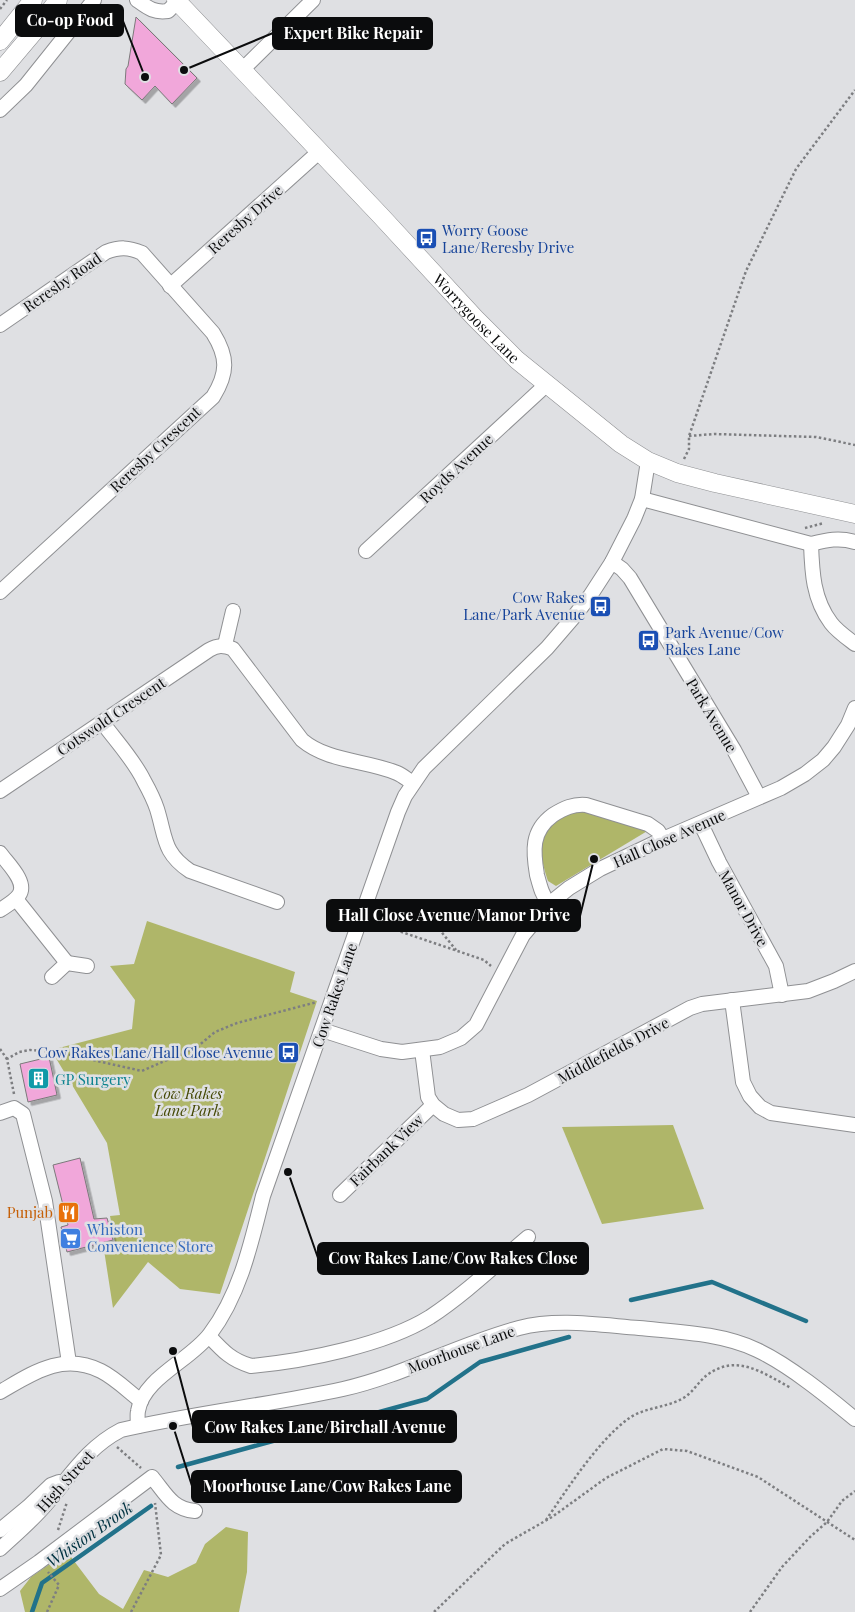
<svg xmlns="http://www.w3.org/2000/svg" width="855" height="1612" viewBox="0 0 855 1612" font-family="'Playfair Display',serif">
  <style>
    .green { fill: #afb669 }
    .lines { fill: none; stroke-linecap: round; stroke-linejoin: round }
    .stream { stroke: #22728a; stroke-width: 4.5 }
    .building { fill: #f1a7da; stroke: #7b797a; filter: url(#shadow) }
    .minor-casing { stroke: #8f9093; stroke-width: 16 }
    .major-casing { stroke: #8f9093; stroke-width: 19 }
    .path { stroke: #7d7e81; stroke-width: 2.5; stroke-dasharray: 2.5 2.5; stroke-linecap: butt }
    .minor { stroke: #fff; stroke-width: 14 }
    .major { stroke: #fff; stroke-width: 18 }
    .labels { text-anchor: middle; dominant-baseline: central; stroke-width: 5; stroke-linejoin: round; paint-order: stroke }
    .street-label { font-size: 15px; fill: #0b0c0d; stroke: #dfe0e3 }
    .transit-label { font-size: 15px; fill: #164399; stroke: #dfe0e3; text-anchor: start }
    .culture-label { font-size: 15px; fill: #0d838f; stroke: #dfe0e3; text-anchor: start }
    .park-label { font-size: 15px; font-style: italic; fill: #444804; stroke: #dfe0e3 }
    .food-label { font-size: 15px; fill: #c56008; stroke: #dfe0e3; text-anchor: end }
    .shop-label { font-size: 15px; fill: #366cbe; stroke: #dfe0e3; text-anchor: start }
    .water-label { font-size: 16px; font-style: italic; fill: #003241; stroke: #dfe0e3 }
    .leader { fill: none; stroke: #0b0c0d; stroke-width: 2 }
    .callout-dot { fill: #0b0c0d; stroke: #dfe0e3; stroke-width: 2 }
    .callout { fill: #0b0c0d; stroke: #0b0c0d; stroke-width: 2 }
    .callout-label { font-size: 16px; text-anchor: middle; font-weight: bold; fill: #fff }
  </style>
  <defs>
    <filter id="shadow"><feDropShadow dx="3.5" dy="3.5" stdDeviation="0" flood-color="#0004"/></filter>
  </defs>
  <rect width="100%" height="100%" fill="#dfe0e3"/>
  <g class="green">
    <path d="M583,811l66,19 -93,56 -8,-5c-13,-36 -9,-67 35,-70z"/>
    <polygon points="147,921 295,972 290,992 317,1001 220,1294 180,1289 148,1262 113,1308 104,1250 116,1247 110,1216 120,1215 107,1143 51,1050 132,1029 135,1000 110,966 134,964"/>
    <polygon points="673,1125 704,1209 602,1224 562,1127"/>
    <polygon points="226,1527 248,1532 247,1572 239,1612 25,1612 20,1591 31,1577 60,1557 71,1557 99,1594 123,1609 144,1570 168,1577 196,1563 205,1544"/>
  </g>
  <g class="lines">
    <g class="stream">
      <polyline points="631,1300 712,1282 806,1321"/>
      <polyline points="178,1467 427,1399 480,1362 569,1337"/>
      <polyline points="32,1612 42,1583 151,1506"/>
    </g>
  </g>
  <g class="building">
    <polygon points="136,17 197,78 172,104 155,86 142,100 125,84 126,69 128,66"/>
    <polygon points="49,1057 57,1095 28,1102 20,1064"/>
    <polygon points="80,1158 94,1219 107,1218 113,1240 67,1252 61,1227 68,1225 53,1165"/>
  </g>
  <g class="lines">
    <defs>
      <g id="minor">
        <path d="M137,0c11,8 17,13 31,11l9,-9"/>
        <polyline points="243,69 313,0"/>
        <polyline points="0,110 26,85 94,0"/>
        <polyline points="170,286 320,151"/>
        <path d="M0,325l106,-73c14,-5 22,-5 36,1l71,80c15,24 15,40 0,64l-213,195"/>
        <path d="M642,499l169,45c16,-4 28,-7 44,-2"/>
        <path d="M811,544c1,28 2,55 20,79 6,8 16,15 24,21"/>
        <polyline points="366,551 546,385"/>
        <polyline points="612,562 622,569 630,578 734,750 759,797"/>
        <polyline points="225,645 233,611"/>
        <path d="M102,722c14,19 32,38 42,59 5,9 10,19 13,28 9,29 6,44 33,62l87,31"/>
        <path d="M0,791l209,-141c9,-5 14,-5 24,-1l69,91c26,22 64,20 95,33 5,2 11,7 16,10"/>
        <polyline points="701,824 719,862 776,966 782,995"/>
        <path d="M0,853c7,10 28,29 19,42 -4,6 -13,11 -19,15"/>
        <polyline points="16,899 67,963"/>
        <path d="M549,904c-7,-9 -9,-18 -12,-29 -4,-24 -6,-44 16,-60 11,-7 20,-11 33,-10l62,19 10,7 5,8"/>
        <polyline points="52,977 67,963 87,966"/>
        <polyline points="732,1000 743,1082 750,1096 760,1107 771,1113 855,1125"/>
        <polyline points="322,1030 381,1049 402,1052 440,1047 461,1038 476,1025 523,935 549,904 569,888 600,869 663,839 781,788 805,774 823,760 834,747 848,725 855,708"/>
        <polyline points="422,1050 428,1097 433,1105 444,1114 458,1120 473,1119 528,1095 690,1008 702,1004 808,991 834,981 855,971"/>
        <polyline points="0,1113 14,1108 23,1114 26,1126 45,1201 69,1363"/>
        <polyline points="340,1195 433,1105"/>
        <path d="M209,1336c14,15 22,24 42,30 54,-5 134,-21 179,-49 35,-23 66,-53 98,-80"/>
        <path d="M0,1392c33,-19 62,-40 101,-21 14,7 27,20 40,30"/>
        <path d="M138,1426c0,-5 -1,-10 0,-15 5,-33 53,-51 72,-77 30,-40 41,-90 53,-138l135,-384 7,-16 19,-28 123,-120 25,-29 18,-23 22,-34 22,-43 8,-20 6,-38"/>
        <polyline points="0,1530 28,1507 51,1485 59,1482"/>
        <path d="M0,1549c16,-15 33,-29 47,-46 24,-28 41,-56 74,-73 73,-17 149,-25 222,-41 61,-14 116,-45 176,-61 38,-10 81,-3 120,0 39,4 82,5 118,22 32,15 70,46 98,69"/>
        <path d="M0,1589l39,-27 113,-85c14,17 20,32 43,34"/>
      </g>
      <g id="major">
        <path id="s1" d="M176,0l204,215 95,103 42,42 104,84 27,17 29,12 38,10 140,31"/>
        <polyline points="0,41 33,0"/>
        <polyline points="0,72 38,27 58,0"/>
      </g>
    </defs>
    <use href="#minor" class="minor-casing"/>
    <use href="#major" class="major-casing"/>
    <g class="path">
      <polyline points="0,9 7,0"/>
      <polyline points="689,436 714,434 816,437 855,445"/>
      <polyline points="684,459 689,449 689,436 746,271 796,169 855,90"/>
      <polyline points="805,528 824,523"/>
      <polyline points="378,910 435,924 456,950"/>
      <polyline points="372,927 381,925 484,960 491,966"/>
      <polyline points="0,1049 7,1059"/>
      <polyline points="14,1094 7,1059 19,1052 30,1050 57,1052 142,1071 197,1047 215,1032 237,1023 317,1002"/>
      <polyline points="117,1447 141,1468"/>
      <path d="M546,1520c22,-32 51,-78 82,-101 16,-12 40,-11 57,-22 8,-5 14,-16 22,-22 30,-22 56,-2 84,13"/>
      <polyline points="58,1530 67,1502"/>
      <polyline points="47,1612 59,1585 48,1572"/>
      <polyline points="131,1612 161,1555 155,1503"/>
      <polyline points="434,1612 505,1544 552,1517 606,1478 663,1449 687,1451 758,1477 855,1540"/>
      <polyline points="750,1612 782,1567 810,1537 827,1522 842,1501 855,1491"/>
    </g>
    <use href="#minor" class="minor"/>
    <use href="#major" class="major"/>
  </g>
  <defs>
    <symbol id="bus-square" viewBox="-11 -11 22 22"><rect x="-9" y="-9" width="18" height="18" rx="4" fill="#1a4fb4" stroke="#dfe0e3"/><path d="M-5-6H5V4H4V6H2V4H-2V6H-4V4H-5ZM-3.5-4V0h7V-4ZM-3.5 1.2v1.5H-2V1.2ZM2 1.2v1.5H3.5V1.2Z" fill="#fff"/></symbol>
    <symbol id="building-square" viewBox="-11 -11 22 22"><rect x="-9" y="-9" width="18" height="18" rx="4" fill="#0f9aa8" stroke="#dfe0e3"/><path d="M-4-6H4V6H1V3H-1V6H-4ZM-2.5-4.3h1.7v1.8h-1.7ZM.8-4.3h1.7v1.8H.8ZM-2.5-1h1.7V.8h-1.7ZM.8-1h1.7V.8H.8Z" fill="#fff"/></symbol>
    <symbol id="restaurant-square" viewBox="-11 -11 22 22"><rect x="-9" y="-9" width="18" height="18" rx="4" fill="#e8710a" stroke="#dfe0e3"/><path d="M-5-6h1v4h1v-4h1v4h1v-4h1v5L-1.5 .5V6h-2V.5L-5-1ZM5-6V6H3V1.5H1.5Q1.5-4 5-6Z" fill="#fff"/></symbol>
    <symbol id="supermarket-square" viewBox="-11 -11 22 22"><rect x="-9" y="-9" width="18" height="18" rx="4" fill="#3f7fe0" stroke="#dfe0e3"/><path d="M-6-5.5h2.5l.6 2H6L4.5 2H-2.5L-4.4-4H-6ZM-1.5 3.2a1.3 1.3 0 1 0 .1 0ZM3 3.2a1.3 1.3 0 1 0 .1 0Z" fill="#fff"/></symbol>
  </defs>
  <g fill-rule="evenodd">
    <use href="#bus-square" x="414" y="226" width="25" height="25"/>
    <use href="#bus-square" x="588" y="594" width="25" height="25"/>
    <use href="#bus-square" x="636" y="628" width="25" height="25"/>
    <use href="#bus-square" x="276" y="1040" width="25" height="25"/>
    <use href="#building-square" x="26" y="1066" width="25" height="25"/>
    <use href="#restaurant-square" x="56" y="1200" width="25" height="25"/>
    <use href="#supermarket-square" x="58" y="1226" width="25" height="25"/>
  </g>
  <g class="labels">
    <g class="street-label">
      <text transform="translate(245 219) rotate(-42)">Reresby Drive</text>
      <text transform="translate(62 282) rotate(-35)">Reresby Road</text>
      <text stroke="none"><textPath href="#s1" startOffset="438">Worrygoose Lane</textPath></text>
      <text transform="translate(155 449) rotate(-43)">Reresby Crescent</text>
      <text transform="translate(456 468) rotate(-43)">Royds Avenue</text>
      <text transform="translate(712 715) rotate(59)">Park Avenue</text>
      <text transform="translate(111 716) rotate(-34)">Cotswold Crescent</text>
      <text transform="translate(669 838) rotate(-24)">Hall Close Avenue</text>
      <text transform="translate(744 908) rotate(61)">Manor Drive</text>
      <text transform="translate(334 995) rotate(-71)">Cow Rakes Lane</text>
      <text transform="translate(613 1050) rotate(-28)">Middlefields Drive</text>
      <text transform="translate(386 1150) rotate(-44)">Fairbank View</text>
      <text transform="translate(461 1349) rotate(-20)">Moorhouse Lane</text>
      <text transform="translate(65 1481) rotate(-48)">High Street</text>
    </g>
    <g class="transit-label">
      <text x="442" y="230">Worry Goose<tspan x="442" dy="17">Lane/Reresby Drive</tspan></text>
      <text x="585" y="597" text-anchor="end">Cow Rakes<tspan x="585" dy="17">Lane/Park Avenue</tspan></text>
      <text x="665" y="632">Park Avenue/Cow<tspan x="665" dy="17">Rakes Lane</tspan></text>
      <text x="273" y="1052" text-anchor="end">Cow Rakes Lane/Hall Close Avenue</text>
    </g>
    <g class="culture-label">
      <text x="55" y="1079">GP Surgery</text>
    </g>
    <g class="park-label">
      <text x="188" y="1093">Cow Rakes<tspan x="188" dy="17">Lane Park</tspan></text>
    </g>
    <g class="food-label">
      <text x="53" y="1212">Punjab</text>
    </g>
    <g class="shop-label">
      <text x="87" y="1229">Whiston<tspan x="87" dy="17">Convenience Store</tspan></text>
    </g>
    <g class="water-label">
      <text transform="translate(89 1534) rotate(-35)">Whiston Brook</text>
    </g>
  </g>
  <path class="leader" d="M145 77L123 21M184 70L273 33M594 859L580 916M288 1172L318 1258M173 1351L193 1427M173 1426L192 1486"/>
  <g class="callout-dot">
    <circle cx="145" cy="77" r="5"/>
    <circle cx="184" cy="70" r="5"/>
    <circle cx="594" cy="859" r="5"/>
    <circle cx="288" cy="1172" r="5"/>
    <circle cx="173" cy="1351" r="5"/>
    <circle cx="173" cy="1426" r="5"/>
  </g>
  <g class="callout">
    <rect x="16" y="5" width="107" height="31" rx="5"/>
    <rect x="273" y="18" width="159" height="31" rx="5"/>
    <rect x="327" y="900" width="253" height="31" rx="5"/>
    <rect x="318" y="1243" width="270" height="31" rx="5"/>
    <rect x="193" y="1411" width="263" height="31" rx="5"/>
    <rect x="192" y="1471" width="269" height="31" rx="5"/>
  </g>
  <g class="callout-label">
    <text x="70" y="26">Co-op Food</text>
    <text x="353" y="39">Expert Bike Repair</text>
    <text x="454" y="921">Hall Close Avenue/Manor Drive</text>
    <text x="453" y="1264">Cow Rakes Lane/Cow Rakes Close</text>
    <text x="325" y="1433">Cow Rakes Lane/Birchall Avenue</text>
    <text x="327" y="1492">Moorhouse Lane/Cow Rakes Lane</text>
  </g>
</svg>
